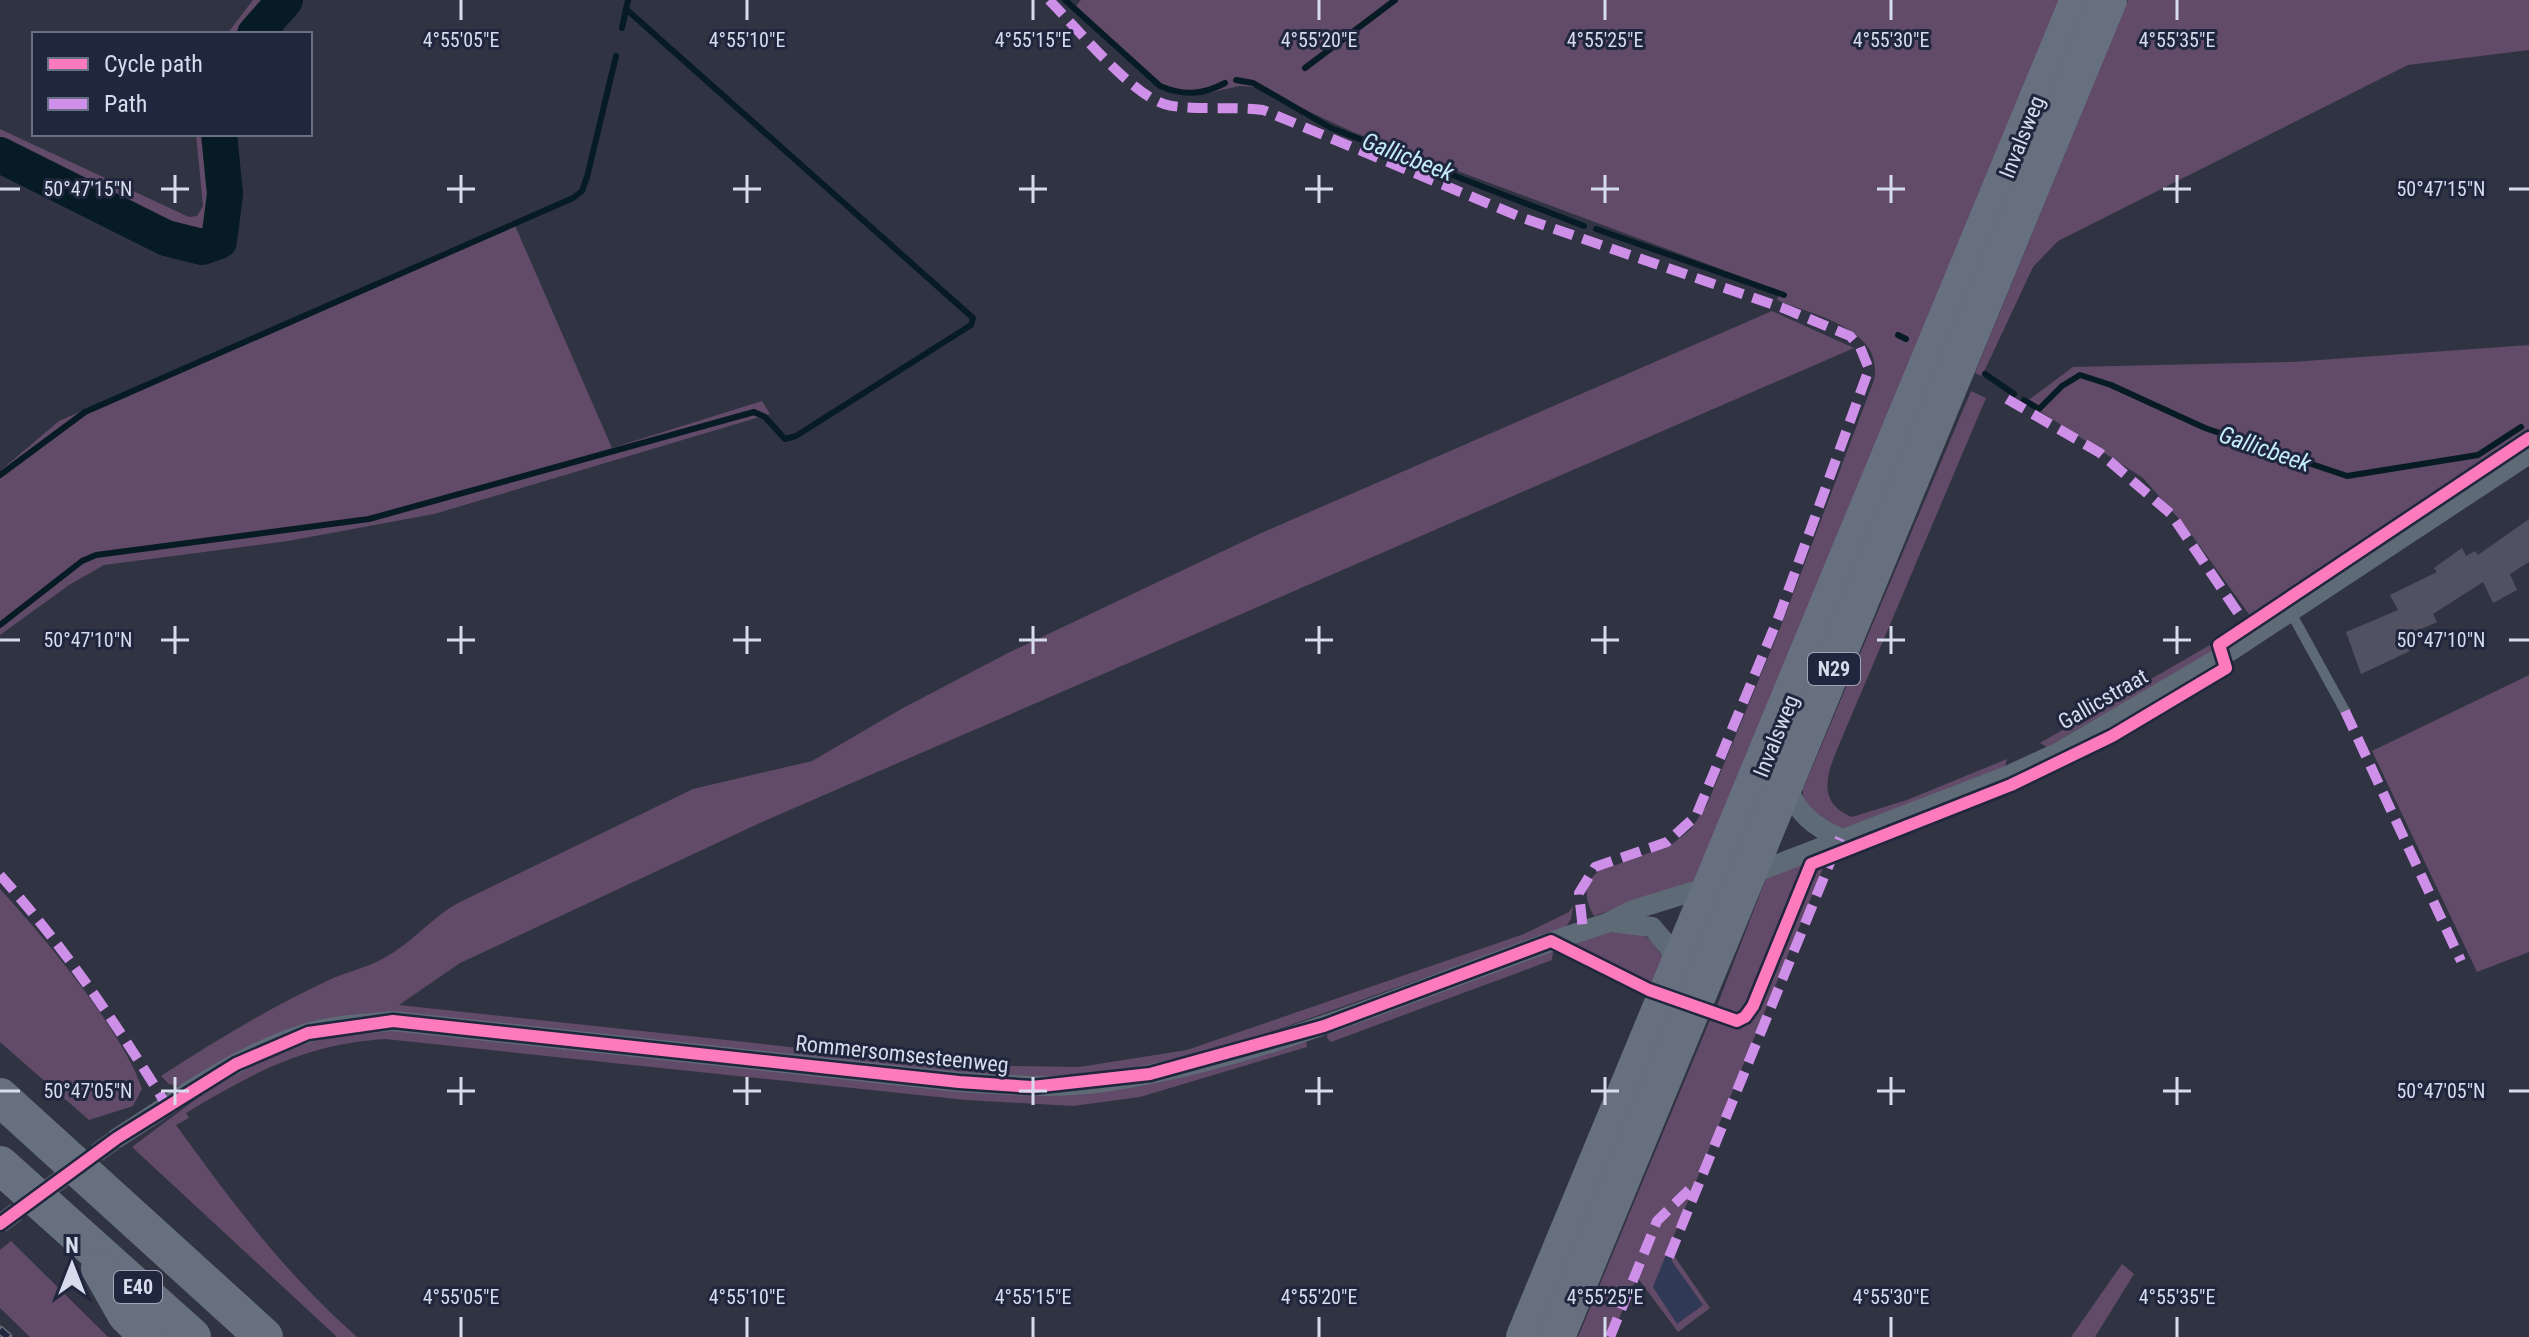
<svg xmlns="http://www.w3.org/2000/svg" width="2529" height="1337" viewBox="0 0 2529 1337" font-family="'Roboto Condensed',sans-serif">
  <style>
    .built { fill: #303956 }
    .green { fill: #624a69 }
    .lines { fill: none; stroke-linecap: round; stroke-linejoin: round }
    .stream { stroke: #061b23; stroke-width: 6 }
    .river { stroke: #061b23; stroke-width: 36 }
    .building { fill: #525162 }
    .street-tunnel { stroke: #494d5c; stroke-width: 20; stroke-dasharray: 20 10; stroke-linecap: butt }
    .lane { stroke: #5e6a76; stroke-width: 10 }
    .street { stroke: #5e6a76; stroke-width: 20 }
    .highway { stroke: #66707e; stroke-width: 38 }
    .rail-casing { stroke: #636a75; stroke-width: 9 }
    .rail { stroke: #1f263e; stroke-width: 6; stroke-dasharray: 18; stroke-linecap: butt }
    .quiet { stroke: #ce8fe9; stroke-width: 10; stroke-dasharray: 20 10; stroke-linecap: butt }
    .cycleway-casing { stroke: #1f263e; stroke-width: 17 }
    .cycleway { stroke: #fd7abc; stroke-width: 12 }
    .ticks { fill: none; stroke: #d7dcec; stroke-width: 3 }
    .labels { text-anchor: middle; dominant-baseline: central; stroke-width: 6; stroke-linejoin: round; paint-order: stroke }
    .shield { fill: #1f263e; stroke: #a0a5b8; stroke-width: 2 }
    .shield-label { font-size: 20px; font-weight: bold; fill: #d7dcec }
    .street-label { font-size: 22px; fill: #d7dcec; stroke: #1f263e }
    .water-label { font-size: 24px; font-style: italic; fill: #c4ecfa; stroke: #1f263e }
    .ticks-label { font-size: 20px; text-anchor: middle; fill: #d7dcec; stroke: #1f263e; stroke-width: 6; stroke-linejoin: round; paint-order: stroke }
  </style>
  <rect width="100%" height="100%" fill="#303442"/>
  <polygon class="built" points="1666,1253 1703,1305 1677,1324 1653,1287"/>
  <g class="green">
    <polygon points="253,0 269,0 243,34 227,34"/>
    <path d="M1081,0h979l-362,877 -11,8 -93,31c-10,-16 -11,-33 5,-45l72,-26 20,-16 16,-24 74,-179 93,-246c11,-51 -60,-65 -97,-80l3,-9 -427,-159 -97,-45 -17,-1 -30,7 -44,-3 -21,-16 -68,-68z"/>
    <polygon points="2128,0 2529,0 2529,50 2408,65 2058,241 2033,267 1982,376 1975,373"/>
    <polygon points="0,129 189,217 197,216 203,206 196,134 211,134 211,224 202,231 173,226 0,144"/>
    <polygon points="513,221 612,448 762,401 770,414 434,514 288,541 104,565 69,585 0,635 0,471 59,421"/>
    <path d="M1772,311l82,37 -1092,474 -302,141 -61,42 560,60 120,2 108,-17 337,-116 45,-22 4,-6 -2,13 -6,9 -331,117 -64,18 -110,15 -80,-3 -585,-61 -216,72 -10,-2 -8,-8c54,-35 108,-68 166,-95 18,-9 40,-13 57,-23 28,-15 47,-40 74,-55l235,-114 119,-28 91,-53 105,-55 251,-119z"/>
    <polygon points="2529,345 2529,432 2251,617 2186,527 2143,478 2026,402 2073,367 2291,362"/>
    <path d="M1971,391l15,7 -142,335c-12,30 -34,67 8,84l55,-17 100,-41 -3,11 -160,58c-19,-1 -28,-13 -41,-26v-13z"/>
    <polygon points="2210,645 2214,651 2047,747 2040,743"/>
    <polygon points="2529,675 2529,952 2477,972 2372,751"/>
    <polygon points="1809,858 1745,1008 1741,1015 1715,1011 1765,881 1770,873"/>
    <polygon points="1826,861 1653,1287 1677,1324 1703,1305 1671,1260 1675,1257 1710,1308 1678,1332 1637,1277 1611,1337 1578,1337 1710,1020 1733,1025 1753,1016 1812,871"/>
    <path d="M0,889c43,47 123,142 142,200l-9,17 -44,14 -89,-78z"/>
    <path d="M1606,932c33,1 42,-3 58,28l-12,25 -85,-38z"/>
    <polygon points="1553,951 1552,960 1331,1042 1327,1038 1328,1032"/>
    <path d="M397,1029l647,65 262,-53 1,6 -167,50 -67,9 -107,-6 -581,-61c-79,5 -133,34 -199,74l3,5 -13,7c59,81 106,145 181,212h-20l-205,-190c58,-43 125,-100 198,-112 22,-4 45,-4 67,-6z"/>
    <polygon points="11,1241 98,1327 108,1337 30,1337 0,1308 0,1250"/>
    <polygon points="2122,1264 2134,1274 2095,1337 2071,1337"/>
  </g>
  <g class="lines">
    <g class="stream">
      <path d="M1065,0l95,86c23,10 43,9 65,-3"/>
      <polyline points="622,28 628,0"/>
      <polyline points="1305,68 1395,0"/>
      <polyline points="1236,80 1253,83 1331,128 1584,226"/>
      <polyline points="1596,229 1784,295"/>
      <polyline points="1898,335 1906,339"/>
      <polyline points="1985,374 2014,394"/>
      <polyline points="2024,400 2039,409 2062,386 2080,375 2111,385 2205,428 2347,476 2478,455 2521,427"/>
      <polyline points="0,475 85,412 573,198 582,191 587,177 616,56"/>
      <polyline points="0,625 82,561 96,555 369,519 754,412 765,417 785,439 796,436 971,325 973,318 626,9"/>
    </g>
    <g class="river">
      <polyline points="255,34 285,0"/>
      <polyline points="0,155 166,238 202,247 219,241 225,194 219,134"/>
    </g>
  </g>
  <polygon class="building" points="2529,519 2529,562 2510,574 2517,590 2493,603 2483,582 2433,614 2437,622 2403,637 2410,651 2361,674 2346,632 2398,610 2390,595 2437,572 2434,568 2462,548 2466,556 2475,551 2478,555"/>
  <g class="lines">
    <polyline class="street-tunnel" points="0,1224 117,1138"/>
    <polyline class="lane" points="2290,611 2345,711"/>
    <g class="street">
      <path d="M1786,785c12,28 26,41 54,53"/>
      <polyline points="1749,875 2007,776 2059,752 2223,656 2529,454"/>
      <polyline points="1611,922 1652,927 1668,946 1679,969"/>
      <path d="M117,1138c60,-38 121,-84 190,-105 27,-8 57,-9 86,-12l566,61c48,3 96,7 145,0 172,-24 338,-107 503,-159l26,-13 81,-25"/>
    </g>
    <g class="highway">
      <polyline points="0,1097 264,1337"/>
      <polyline points="0,1165 192,1337"/>
      <polyline points="100,1268 126,1314 149,1337"/>
      <polyline points="1525,1337 2079,0"/>
      <polyline points="1556,1337 2108,0"/>
    </g>
    <defs>
      <polyline id="rail" points="0,1330 8,1337"/>
    </defs>
    <use href="#rail" class="rail-casing"/>
    <use href="#rail" class="rail"/>
    <g class="quiet">
      <path d="M1049,0c27,27 81,93 115,104 22,7 71,2 99,6l260,108 260,90 67,28 10,11 9,22 -90,247 -83,200 -29,26 -72,25 -16,26 4,37"/>
      <polyline points="2007,399 2100,453 2171,514 2247,626"/>
      <polyline points="2345,711 2461,961"/>
      <path d="M0,875c64,72 117,149 167,231"/>
      <polyline points="1669,1257 1840,838"/>
      <polyline points="1610,1337 1657,1221 1695,1184"/>
    </g>
    <defs>
      <polyline id="cycleway" points="0,1224 117,1138 236,1064 308,1033 393,1021 959,1082 1032,1087 1150,1074 1324,1026 1551,941 1649,990 1737,1021 1745,1017 1753,1006 1811,864 2011,785 2112,736 2226,668 2219,645 2529,438"/>
    </defs>
    <use href="#cycleway" class="cycleway-casing"/>
    <use href="#cycleway" class="cycleway"/>
  </g>
  <path class="ticks" d="M461,0v20M747,0v20M1033,0v20M1319,0v20M1605,0v20M1891,0v20M2177,0v20M175,175v28M461,175v28M747,175v28M1033,175v28M1319,175v28M1605,175v28M1891,175v28M2177,175v28M0,189h20M161,189h28M447,189h28M733,189h28M1019,189h28M1305,189h28M1591,189h28M1877,189h28M2163,189h28M2509,189h20M175,626v28M461,626v28M747,626v28M1033,626v28M1319,626v28M1605,626v28M1891,626v28M2177,626v28M0,640h20M161,640h28M447,640h28M733,640h28M1019,640h28M1305,640h28M1591,640h28M1877,640h28M2163,640h28M2509,640h20M175,1077v28M461,1077v28M747,1077v28M1033,1077v28M1319,1077v28M1605,1077v28M1891,1077v28M2177,1077v28M0,1091h20M161,1091h28M447,1091h28M733,1091h28M1019,1091h28M1305,1091h28M1591,1091h28M1877,1091h28M2163,1091h28M2509,1091h20M461,1317v20M747,1317v20M1033,1317v20M1319,1317v20M1605,1317v20M1891,1317v20M2177,1317v20"/>
  <g class="labels">
    <g class="shield">
      <rect x="1808" y="653" width="52" height="32" rx="6"/>
      <rect x="114" y="1271" width="48" height="32" rx="6"/>
    </g>
    <g class="shield-label">
      <text x="1834" y="669">N29</text>
      <text x="138" y="1287">E40</text>
    </g>
    <g class="street-label">
      <text transform="translate(2022 137) rotate(-68)">Invalsweg</text>
      <text transform="translate(2103 699) rotate(-30)">Gallicstraat</text>
      <text transform="translate(1776 736) rotate(-68)">Invalsweg</text>
      <text transform="translate(902 1054) rotate(6)">Rommersomsesteenweg</text>
    </g>
    <g class="water-label">
      <text transform="translate(1408 157) rotate(21)">Gallicbeek</text>
      <text transform="translate(2265 449) rotate(19)">Gallicbeek</text>
    </g>
  </g>
  <g class="ticks-label">
    <text x="461" y="47">4°55'05"E</text>
    <text x="747" y="47">4°55'10"E</text>
    <text x="1033" y="47">4°55'15"E</text>
    <text x="1319" y="47">4°55'20"E</text>
    <text x="1605" y="47">4°55'25"E</text>
    <text x="1891" y="47">4°55'30"E</text>
    <text x="2177" y="47">4°55'35"E</text>
    <text x="88" y="196">50°47'15"N</text>
    <text x="2441" y="196">50°47'15"N</text>
    <text x="88" y="647">50°47'10"N</text>
    <text x="2441" y="647">50°47'10"N</text>
    <text x="88" y="1098">50°47'05"N</text>
    <text x="2441" y="1098">50°47'05"N</text>
    <text x="461" y="1304">4°55'05"E</text>
    <text x="747" y="1304">4°55'10"E</text>
    <text x="1033" y="1304">4°55'15"E</text>
    <text x="1319" y="1304">4°55'20"E</text>
    <text x="1605" y="1304">4°55'25"E</text>
    <text x="1891" y="1304">4°55'30"E</text>
    <text x="2177" y="1304">4°55'35"E</text>
  </g>
  <rect x="32" y="32" width="280" height="104" fill="#1f263e" stroke="#696f84" stroke-width="2"/>
  <rect x="48" y="58" width="40" height="12" fill="#fd7abc" stroke="#696f84" stroke-width="2"/>
  <text x="104" y="72" font-size="24" fill="#d7dcec">Cycle path</text>
  <rect x="48" y="98" width="40" height="12" fill="#ce8fe9" stroke="#696f84" stroke-width="2"/>
  <text x="104" y="112" font-size="24" fill="#d7dcec">Path</text>
  <g transform="translate(72 1265)" stroke="#1f263e" stroke-width="6" paint-order="stroke">
  <path d="M0-6L14 30L0 20L-14 30Z" fill="#d7dcec"/>
  <text y="-12" font-size="22" font-weight="bold" text-anchor="middle" fill="#d7dcec">N</text>
  </g>
</svg>
